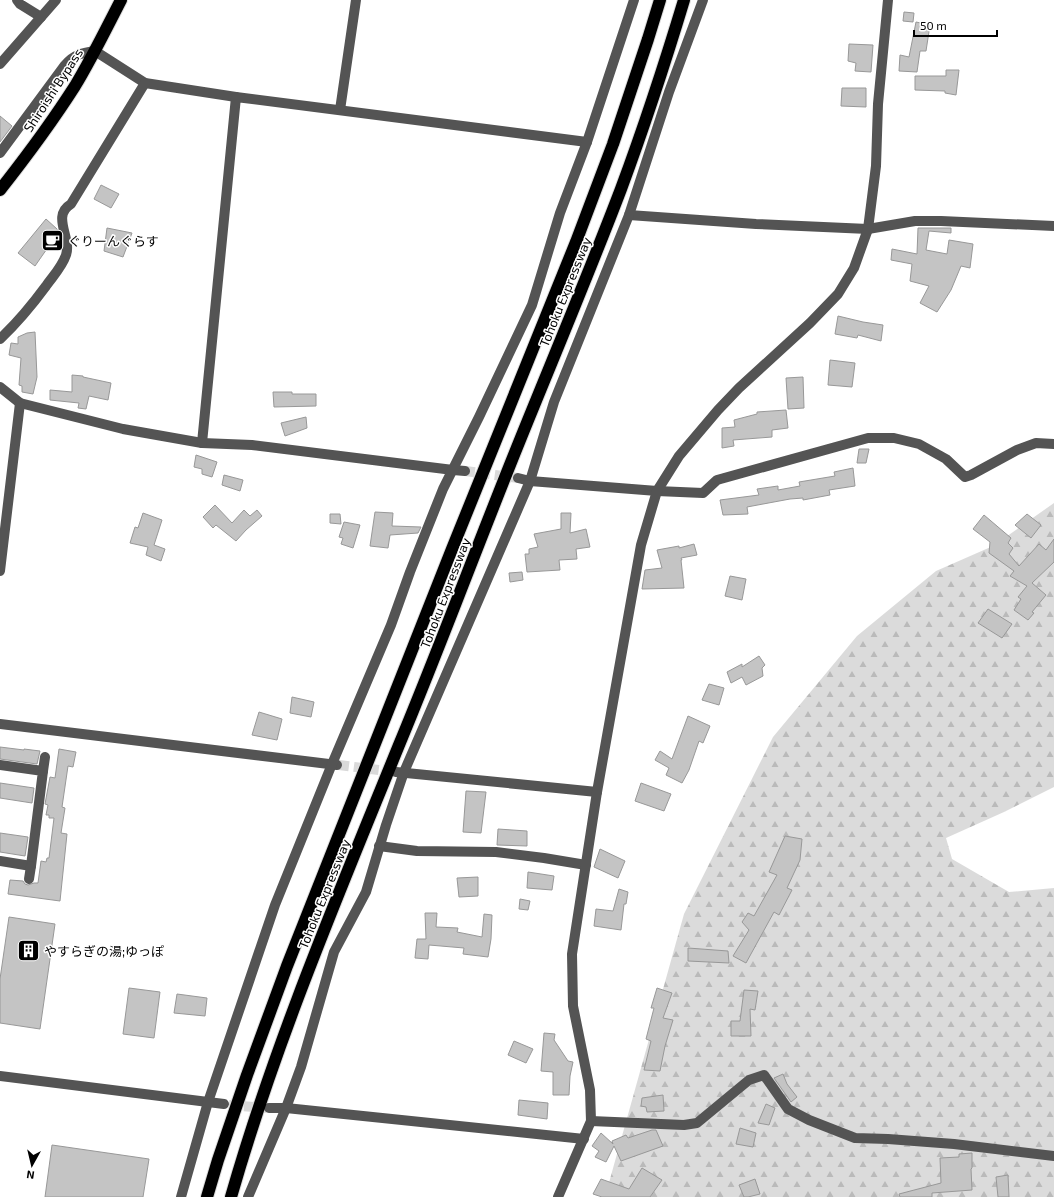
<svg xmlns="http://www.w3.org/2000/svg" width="1054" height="1197" viewBox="0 0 1054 1197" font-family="'Exo 2','Noto Sans JP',sans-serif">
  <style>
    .forest { fill: url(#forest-firs) }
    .building { fill: #c4c4c4; stroke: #989898 }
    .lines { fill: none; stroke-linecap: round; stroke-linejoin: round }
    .minor-tunnel { stroke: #d9d9d9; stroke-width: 10; stroke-dasharray: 10 5; stroke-linecap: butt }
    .highway-casing { stroke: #dbdbdb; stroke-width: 14 }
    .minor { stroke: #545454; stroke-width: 10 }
    .highway { stroke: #000; stroke-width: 12 }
    .labels { text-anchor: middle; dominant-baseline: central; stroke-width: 3; stroke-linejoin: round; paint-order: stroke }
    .street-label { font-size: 13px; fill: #000; stroke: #fff }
    .poi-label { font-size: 13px; fill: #000; stroke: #fff; text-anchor: start }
  </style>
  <defs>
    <pattern id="forest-firs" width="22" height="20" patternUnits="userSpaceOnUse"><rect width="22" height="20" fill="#dbdbdb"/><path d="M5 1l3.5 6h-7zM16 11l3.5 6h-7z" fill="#bababa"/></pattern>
  </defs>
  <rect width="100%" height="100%" fill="#fff"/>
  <polygon class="forest" points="1054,503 1054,787 1004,812 946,838 952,859 1009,892 1054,888 1054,1197 605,1197 684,914 773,737 857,636 936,571 993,546"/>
  <g class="building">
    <polygon points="904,12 914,13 913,22 903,21"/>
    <polygon points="916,22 930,25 926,51 920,51 917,72 899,71 900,55 909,57"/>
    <polygon points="849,44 873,45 871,72 855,71 856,63 848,61"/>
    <polygon points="946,70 959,70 956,95 945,93 945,91 915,90 915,76 946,76"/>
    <polygon points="842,88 866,88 866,107 841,106"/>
    <polygon points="0,116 12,126 0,142"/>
    <polygon points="101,185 119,194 111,208 94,199"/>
    <polygon points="46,219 57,229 58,233 35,266 18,253"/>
    <polygon points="107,228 132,233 123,257 104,251"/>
    <polygon points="918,228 951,228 951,233 929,231 926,250 947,254 949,240 973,244 970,268 961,266 951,290 937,312 920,303 929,286 910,281 912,264 891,260 892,249 917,254"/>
    <polygon points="838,316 863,322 883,325 881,341 858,335 857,338 835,334"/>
    <polygon points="35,332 37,377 33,394 22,392 22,386 19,385 21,358 9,355 11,343 18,344 18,337 27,333"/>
    <polygon points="830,360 855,363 852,387 828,385"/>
    <polygon points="72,375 83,376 83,377 111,383 108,400 89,396 86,409 78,408 79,403 50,400 50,390 72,392"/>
    <polygon points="803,377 804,408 788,409 786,378"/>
    <polygon points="273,392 292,392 292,394 316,394 316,406 274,407"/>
    <polygon points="786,410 788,428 772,430 772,437 733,440 734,446 722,448 722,428 735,427 734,420 757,414 757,412"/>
    <polygon points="306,417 307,428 285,436 281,423"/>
    <polygon points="859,449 869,449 866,463 857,463"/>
    <polygon points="196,455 217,462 212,477 202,474 202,469 194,467"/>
    <polygon points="853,468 855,486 829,490 830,495 803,500 803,498 790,499 747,507 748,514 723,515 720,500 759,495 757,489 778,486 778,490 800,486 799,482 835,476 834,472"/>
    <polygon points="224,475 243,480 240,491 222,485"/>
    <polygon points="215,505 232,523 244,510 250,516 257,510 262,516 246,530 236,541 216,525 213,528 203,517"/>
    <polygon points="375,512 393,513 392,526 421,527 418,533 390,535 388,548 370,546"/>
    <polygon points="143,513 162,520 154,545 165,549 161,561 146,555 148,547 130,543 135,527 138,528"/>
    <polygon points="561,513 571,513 570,533 586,529 590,547 576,549 577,559 559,560 560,570 527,572 525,554 529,554 529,549 538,547 534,534 561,529"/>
    <polygon points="330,514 340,514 341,524 330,523"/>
    <polygon points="1027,514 1041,525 1031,538 1015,525"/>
    <polygon points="984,515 1011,538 1008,543 1013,548 1009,554 1019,566 1039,544 1046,550 1054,539 1054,562 1032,583 1046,595 1032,612 1034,613 1028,620 1014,610 1021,599 1018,597 1027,586 1010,576 1014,571 989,553 990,542 973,529"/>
    <polygon points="344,522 360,525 353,548 341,544 343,538 339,537"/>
    <polygon points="694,544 697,555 681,558 682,560 681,560 684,588 642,589 645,570 662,568 657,550 679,546 679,548"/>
    <polygon points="522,572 523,580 510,582 509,573"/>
    <polygon points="730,576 746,579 742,600 725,596"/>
    <polygon points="988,609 1012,624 1002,638 978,623"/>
    <polygon points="759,656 765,665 762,668 763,676 746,685 742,677 731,683 727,672 742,664 742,667"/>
    <polygon points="709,684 724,688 719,705 702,700"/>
    <polygon points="292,697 314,702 311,717 290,713"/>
    <polygon points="259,712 282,719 277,740 252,735"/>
    <polygon points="688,716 710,726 703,743 699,741 689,770 682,783 666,775 669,768 655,760 660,751 672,759"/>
    <polygon points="0,747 24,750 24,749 40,751 37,764 0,759"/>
    <polygon points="59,749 76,752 73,767 68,766 62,807 65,808 61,833 67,834 60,901 8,894 10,880 23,881 25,884 28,885 34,883 38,883 41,861 46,862 47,858 49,858 54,818 49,818 49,815 46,815 48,805 45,804 50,777 55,778"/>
    <polygon points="0,783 34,788 32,803 0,798"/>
    <polygon points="641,783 671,794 664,811 635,801"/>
    <polygon points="466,791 486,792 481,833 463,832"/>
    <polygon points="498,829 527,831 527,846 497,845"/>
    <polygon points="0,833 28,837 25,856 0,852"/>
    <polygon points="785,836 802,839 800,860 787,888 792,890 779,915 774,912 746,963 733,956 749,930 742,922 748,913 754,916 777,875 769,872"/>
    <polygon points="600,849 625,861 618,878 594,867"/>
    <polygon points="528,872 554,876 552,890 527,888"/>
    <polygon points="478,877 478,896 459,897 457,878"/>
    <polygon points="619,889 628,892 626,904 624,904 621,930 594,926 596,909 613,911"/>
    <polygon points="520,899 530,901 528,910 519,909"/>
    <polygon points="425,913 437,913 436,927 458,928 457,932 482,937 484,914 492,915 491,939 488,957 463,954 464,948 429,945 428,959 415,958 417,939 426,939"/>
    <polygon points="9,917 55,924 40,1029 0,1023 0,979"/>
    <polygon points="688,948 728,951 729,963 688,961"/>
    <polygon points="129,988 160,992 154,1038 123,1034"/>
    <polygon points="657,988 672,993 663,1018 673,1020 665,1046 660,1071 644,1070 651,1041 646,1039 654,1008 651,1008"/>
    <polygon points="744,990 758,991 755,1010 750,1009 751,1036 731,1036 731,1021 740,1021"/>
    <polygon points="177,994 207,998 205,1016 174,1013"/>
    <polygon points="544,1033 555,1034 554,1040 568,1061 573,1062 570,1076 569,1095 553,1095 553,1072 541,1071"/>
    <polygon points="514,1041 533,1049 526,1063 508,1055"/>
    <polygon points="783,1074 787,1084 797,1097 791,1102 774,1078"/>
    <polygon points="663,1095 664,1111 647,1112 646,1107 641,1106 642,1098"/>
    <polygon points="519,1100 548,1103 547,1119 518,1115"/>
    <polygon points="766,1104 775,1108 769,1125 758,1123"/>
    <polygon points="740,1128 756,1133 753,1147 736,1144"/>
    <polygon points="652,1130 656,1130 663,1146 621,1161 614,1146 606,1162 595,1157 599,1151 592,1146 601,1133 613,1144 612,1141 626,1135 628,1138"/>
    <polygon points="52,1145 149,1159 143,1197 45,1197"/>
    <polygon points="972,1153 972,1168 971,1169 972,1190 932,1193 932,1197 900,1197 899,1194 941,1183 940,1158 959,1157 959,1154"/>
    <polygon points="642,1168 662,1180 650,1197 602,1197 593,1194 601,1179 629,1189"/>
    <polygon points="1008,1175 1009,1197 998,1197 996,1177"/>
    <polygon points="755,1179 760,1194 748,1197 744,1197 739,1185"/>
  </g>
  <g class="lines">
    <g class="minor-tunnel">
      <polyline points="465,471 518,478"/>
      <polyline points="339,765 394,772"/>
      <polyline points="229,1105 267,1108"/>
    </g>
    <defs>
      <g id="highway">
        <path d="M0,190c26,-33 52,-68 75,-104 17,-28 31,-57 46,-86"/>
        <polyline points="207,1197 218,1160 247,1075 287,966 452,549 576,242 613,144 648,39 660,0"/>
        <path d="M231,1197c44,-154 108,-304 168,-452 42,-101 80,-204 121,-305 34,-84 69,-167 101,-251 23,-62 44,-126 63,-189"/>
      </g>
    </defs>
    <use href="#highway" class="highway-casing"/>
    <g class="minor">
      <polyline points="17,0 20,4 41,17"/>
      <polyline points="0,64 56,0"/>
      <polyline points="340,110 356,0"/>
      <path d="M0,153l65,-88c10,-11 17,-12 30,-14l50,32 91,14"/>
      <polyline points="629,215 756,224 868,229 915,221 941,221 1054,226"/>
      <path d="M0,339c17,-16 32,-34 46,-53 7,-10 16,-19 20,-31 6,-17 -15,-39 5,-51l74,-121"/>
      <polyline points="0,387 20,403 123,429 202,443 252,445 453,470 465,471"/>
      <polyline points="202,443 236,97 587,142"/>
      <polyline points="518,478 530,481 657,491 703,493 717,480 850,443 868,438 894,438 919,444 946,459 965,477 971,475 1017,450 1036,443 1054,444"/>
      <polyline points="0,571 20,403"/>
      <polyline points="0,724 337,765"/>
      <polyline points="0,765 43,771 31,866 0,861"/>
      <polyline points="43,771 45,757"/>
      <polyline points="396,772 597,792"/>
      <polyline points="379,846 417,851 496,852 544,858 586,865"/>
      <polyline points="29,879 31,866"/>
      <polyline points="0,1076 224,1104"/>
      <polyline points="269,1108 286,1108 584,1139"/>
      <polyline points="591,1121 684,1125 697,1123 749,1080 764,1075 788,1109 809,1120 855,1138 888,1139 954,1144 1054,1156"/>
      <polyline points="181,1197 208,1102 275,905 332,764 391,625 410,572 443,489 479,417 532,305 560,213 587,142 634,0"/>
      <polyline points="248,1197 286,1108 301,1067 334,952 366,892 386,825 404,772 530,481 554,402 629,215 669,92 703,0"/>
      <polyline points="558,1197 591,1121 590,1090 573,1006 572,954 597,792 641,545 657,491 679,456 718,410 739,388 810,323 838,294 854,268 868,229 876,166 878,104 888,0"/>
    </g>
    <use href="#highway" class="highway"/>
  </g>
  <defs>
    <symbol id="cafe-square" viewBox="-11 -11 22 22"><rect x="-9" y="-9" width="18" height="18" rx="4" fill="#000" stroke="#fff"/><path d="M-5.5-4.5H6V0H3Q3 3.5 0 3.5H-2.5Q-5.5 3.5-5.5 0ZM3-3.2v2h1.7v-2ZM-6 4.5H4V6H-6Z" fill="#fff"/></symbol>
    <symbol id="building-square" viewBox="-11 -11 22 22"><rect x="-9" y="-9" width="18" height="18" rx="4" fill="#000" stroke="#fff"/><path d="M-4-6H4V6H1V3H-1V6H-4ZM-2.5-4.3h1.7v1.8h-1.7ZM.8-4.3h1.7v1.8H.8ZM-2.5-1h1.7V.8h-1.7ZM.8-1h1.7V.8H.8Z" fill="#fff"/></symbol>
  </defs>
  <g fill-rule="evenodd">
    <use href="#cafe-square" x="40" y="228" width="25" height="25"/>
    <use href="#building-square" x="16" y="938" width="25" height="25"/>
  </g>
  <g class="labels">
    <g class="street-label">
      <text transform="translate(53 90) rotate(-57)">Shiroishi Bypass</text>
      <text transform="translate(565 292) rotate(-68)">Tohoku Expressway</text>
      <text transform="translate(445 593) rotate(-69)">Tohoku Expressway</text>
      <text transform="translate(324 894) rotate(-68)">Tohoku Expressway</text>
    </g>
    <g class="poi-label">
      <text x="68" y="241">ぐりーんぐらす</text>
      <text x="44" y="951">やすらぎの湯;ゆっぽ</text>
    </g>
  </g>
  <g transform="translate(32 1165) rotate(188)" stroke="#ffffff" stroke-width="3" paint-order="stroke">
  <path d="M0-3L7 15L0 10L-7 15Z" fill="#000000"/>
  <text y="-6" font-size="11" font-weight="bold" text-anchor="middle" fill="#000000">N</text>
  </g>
  <path d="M914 30v6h83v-6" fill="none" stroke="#000000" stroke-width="2"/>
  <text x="920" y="30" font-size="12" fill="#000000" stroke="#ffffff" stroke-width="3" paint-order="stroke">50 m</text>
</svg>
